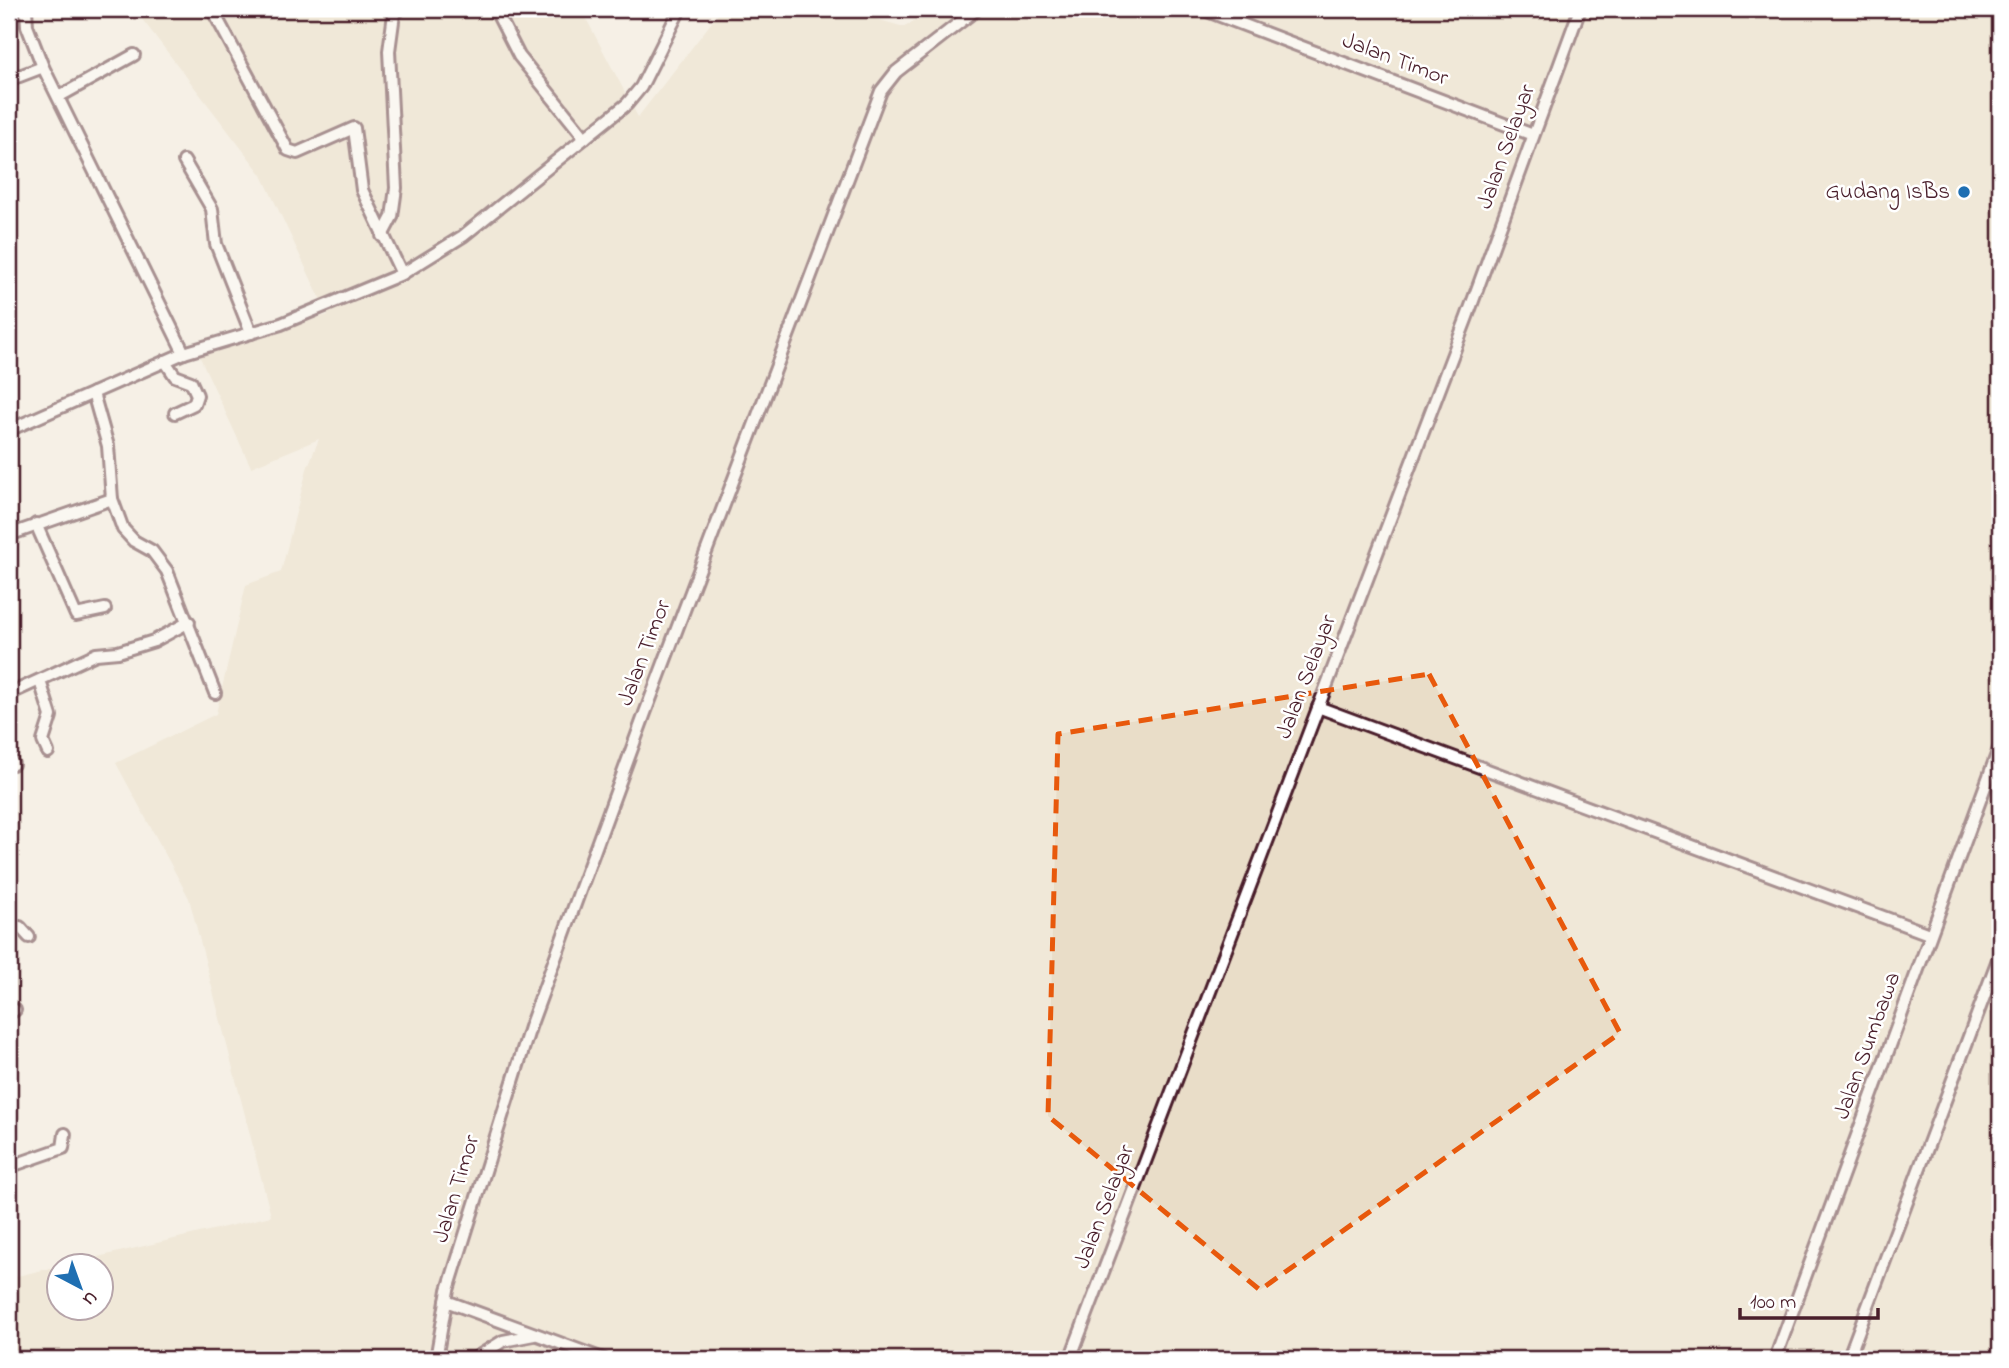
<svg xmlns="http://www.w3.org/2000/svg" width="2009" height="1368" viewBox="0 0 2009 1368" font-family="'Indie Flower',sans-serif">
  <style>
    .built { fill: #e9ddc8; fill-rule: evenodd }
    .lines { fill: none; stroke-linecap: round; stroke-linejoin: round }
    .minor-casing { stroke: #4a1f2b; stroke-width: 16 }
    .minor { stroke: #fff; stroke-width: 10 }
    .marked { fill: none; stroke: #e8590c; stroke-width: 5; stroke-dasharray: 14 9; stroke-linejoin: round }
    .poi-dot { fill: #1f6fb2; stroke: #fff; stroke-width: 2.5 }
    .labels { text-anchor: middle; dominant-baseline: central; stroke-width: 5; stroke-linejoin: round; paint-order: stroke }
    .street-label { font-size: 23px; fill: #4a1f2b; stroke: #fff }
    .poi-label { font-size: 23px; fill: #4a1f2b; stroke: #fff; text-anchor: end }
  </style>
  <rect width="100%" height="100%" fill="#f5f0e6"/>
  <filter id="ink" filterUnits="userSpaceOnUse"><feTurbulence type="fractalNoise" baseFrequency=".0143" numOctaves="2"/><feDisplacementMap in="SourceGraphic" scale="14" xChannelSelector="R" yChannelSelector="G"/><feConvolveMatrix kernelMatrix="1 2 1 2 8 2 1 2 1" color-interpolation-filters="sRGB"/></filter>
  <g filter="url(#ink)">
    <path class="built" d="M581,9l57,108 84,-108h136l11,8 35,10 34,-18h1062v1350h-1991v-81l262,-62 -82,-318 -73,-135 100,-49 30,-129 35,-13 26,-103 12,-30 -68,28 -53,-114 130,-38 -66,-140 -127,-165zM60,1266h42v42h-42z"/>
    <g class="lines">
      <defs>
        <g id="minor">
          <polyline points="26,9 27,26 43,67 184,353"/>
          <polyline points="212,9 288,150 297,153 354,128 362,190 402,274"/>
          <polyline points="495,9 519,56 585,138"/>
          <polyline points="1202,9 1533,135"/>
          <polyline points="9,80 43,67"/>
          <polyline points="60,96 134,55"/>
          <polyline points="184,161 212,209 216,244 251,333"/>
          <polyline points="382,236 392,217 396,188 389,51 394,14 400,9"/>
          <polyline points="165,361 175,376 191,382 197,395 194,404 175,413"/>
          <polyline points="93,393 108,446 112,499 123,529 134,541 152,551 167,571 215,693"/>
          <polyline points="9,430 184,353 281,324 402,274 463,236 627,104 641,87 680,9"/>
          <polyline points="36,524 76,615 105,609"/>
          <polyline points="9,535 112,499"/>
          <polyline points="40,681 51,716 43,741 48,752"/>
          <polyline points="9,694 96,654 118,652 154,641 189,622"/>
          <polyline points="1318,707 1929,934"/>
          <polyline points="9,759 13,764"/>
          <polyline points="9,928 20,927 29,937"/>
          <polyline points="9,1013 15,1010"/>
          <polyline points="9,1154 17,1164 63,1148 65,1134"/>
          <polyline points="446,1301 603,1359"/>
          <polyline points="436,1359 448,1290 530,1027 645,713 881,91 896,72 977,9"/>
          <polyline points="474,1359 503,1341 534,1335"/>
          <polyline points="1070,1359 1467,317 1580,9"/>
          <polyline points="1775,1359 2000,746"/>
          <polyline points="1848,1359 2000,954"/>
        </g>
      </defs>
      <use href="#minor" class="minor-casing"/>
      <use href="#minor" class="minor"/>
    </g>
  </g>
  <path d="M0 0H2009V1368H0ZM1429,674l191,359 -360,257 -212,-174 10,-382z" fill="#f5f0e6" fill-opacity=".55" fill-rule="evenodd"/>
  <path class="marked" d="M1429,674l191,359 -360,257 -212,-174 10,-382z"/>
  <circle class="poi-dot" cx="1964" cy="192" r="7"/>
  <g class="labels">
    <g class="street-label">
      <text transform="translate(1395 60) rotate(21)">Jalan Timor</text>
      <text transform="translate(1507 147) rotate(-70)">Jalan Selayar</text>
      <text transform="translate(645 653) rotate(-69)">Jalan Timor</text>
      <text transform="translate(1307 677) rotate(-69)">Jalan Selayar</text>
      <text transform="translate(1868 1046) rotate(-70)">Jalan Sumbawa</text>
      <text transform="translate(457 1189) rotate(-73)">Jalan Timor</text>
      <text transform="translate(1105 1207) rotate(-69)">Jalan Selayar</text>
    </g>
    <g class="poi-label">
      <text x="1950" y="192">Gudang IsBs</text>
    </g>
  </g>
  <rect width="2009" height="1368" fill="none" stroke="#fff" stroke-width="35"/>
  <rect x="18" y="18" width="1974" height="1333" fill="none" stroke="#4a1f2b" stroke-width="2.5" filter="url(#ink)"/>
  <g transform="translate(80 1287) rotate(139)"><circle r="33" fill="#ffffff" stroke="#b7a5aa" stroke-width="2"/>
  <path d="M0-5L12 26L0 18L-12 26Z" fill="#1f6fb2"/>
  <text y="-10" font-size="19" font-weight="bold" text-anchor="middle" fill="#4a1f2b">U</text>
  </g>
  <path d="M1740 1308v10h138v-10" fill="none" stroke="#4a1f2b" stroke-width="3.5"/>
  <text x="1750" y="1308" font-size="21" fill="#4a1f2b" stroke="#ffffff" stroke-width="5" paint-order="stroke">100 m</text>
</svg>
